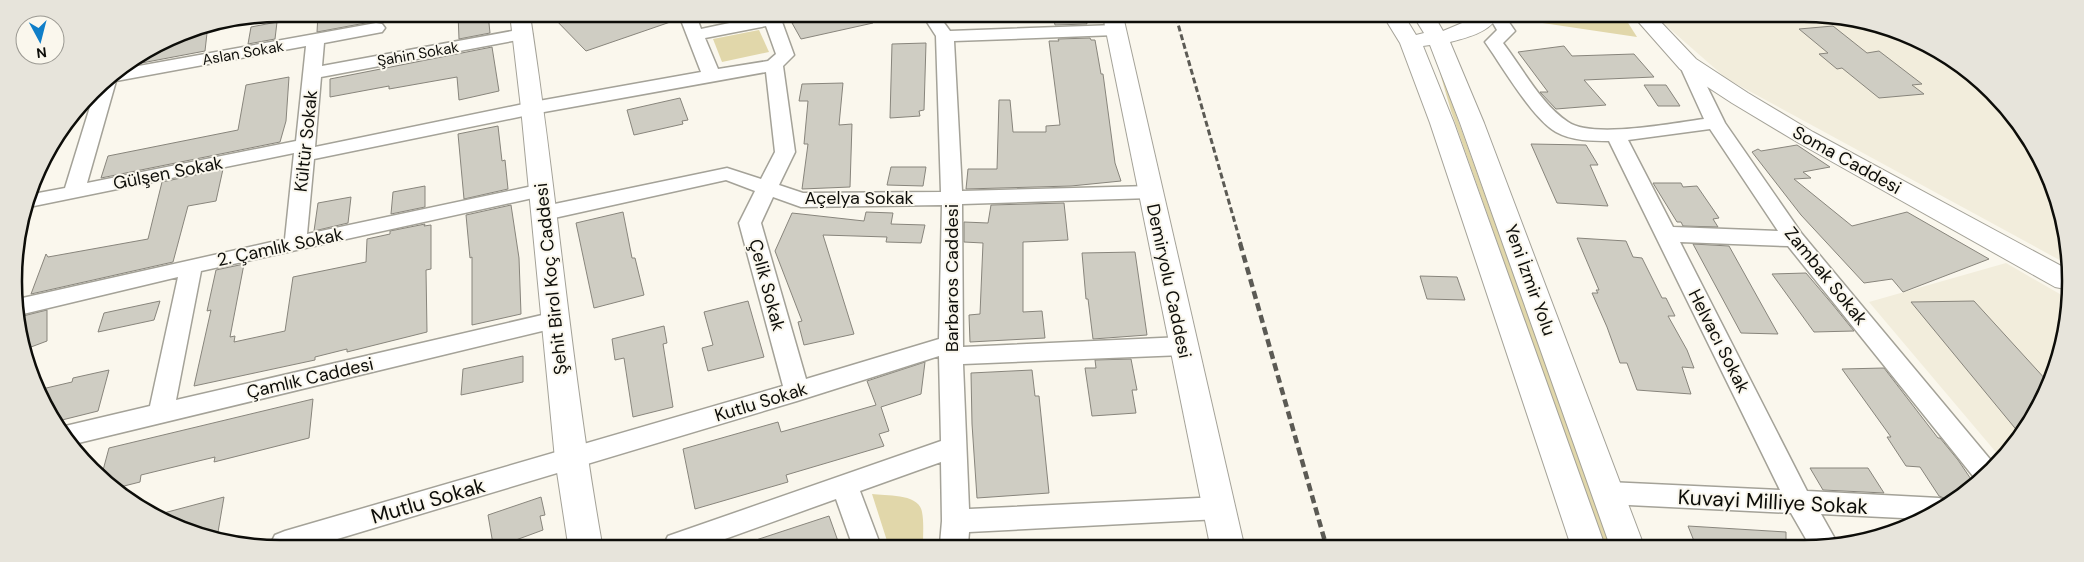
<svg xmlns="http://www.w3.org/2000/svg" width="2084" height="562" viewBox="0 0 2084 562" font-family="'DM Sans',sans-serif">
  <style>
    .built { fill: #f2eddc }
    .green { fill: #e1d7aa }
    .building { fill: #cfcdc3; stroke: #88857c }
    .lines { fill: none; stroke-linecap: round; stroke-linejoin: round }
    .minor-casing { stroke: #a4a298; stroke-width: 3 }
    .secondary-casing { stroke: #a4a298; stroke-width: 2 }
    .trunk-casing { stroke: #a4a298; stroke-width: 2 }
    .minor { fill: #fff; fill-rule: evenodd }
    .secondary { fill: #fff; fill-rule: evenodd }
    .trunk { fill: #fff; fill-rule: evenodd }
    .rail-far1 { stroke: #5b5a54; stroke-width: 3; stroke-dasharray: 6 3; stroke-linecap: butt }
    .rail { stroke: #5b5a54; stroke-width: 4.5; stroke-dasharray: 8 4.5; stroke-linecap: butt }
    .labels { text-anchor: middle; dominant-baseline: central; stroke-width: 4; stroke-linejoin: round; paint-order: stroke }
    .far-street-label { font-size: 15px; fill: #0d0d09; stroke: #faf7ed }
    .street-label { font-size: 18px; fill: #0d0d09; stroke: #faf7ed }
    .near-street-label { font-size: 21px; fill: #0d0d09; stroke: #faf7ed }
    .rim { fill: none; stroke: #0d0d09; stroke-width: 2.5 }
  </style>
  <rect width="100%" height="100%" fill="#faf7ed"/>
  <g class="built">
    <polygon points="1725,18 1855,19 1951,59 2025,132 2065,229 2065,263 1727,79 1662,22"/>
    <polygon points="2006,263 2065,297 2065,333 2035,414 2000,457 1869,302"/>
  </g>
  <g class="green">
    <polygon points="1509,18 1625,18 1637,37"/>
    <polygon points="759,30 769,52 722,62 713,39"/>
    <polygon points="1440,73 1441,73 1611,546 1604,546 1451,111"/>
    <path d="M872,494c14,2 47,-1 50,18 2,10 1,22 1,32h-35z"/>
  </g>
  <g class="building">
    <polygon points="318,14 370,14 371,22 317,32"/>
    <polygon points="458,14 488,14 490,33 459,39"/>
    <polygon points="551,15 677,15 679,19 586,51"/>
    <polygon points="824,16 872,16 873,23 801,39 792,23"/>
    <polygon points="1053,16 1085,16 1087,24 1055,25"/>
    <polygon points="277,22 275,39 248,44 251,27"/>
    <polygon points="1833,26 1867,53 1879,51 1922,84 1912,85 1924,94 1879,98 1842,68 1837,69 1819,54 1828,53 1799,29"/>
    <polygon points="207,33 205,51 131,65 170,39"/>
    <polygon points="1090,38 1091,40 1095,40 1101,74 1103,74 1115,163 1121,181 1071,186 966,189 968,169 997,169 999,100 1010,100 1013,132 1046,132 1046,126 1060,125 1049,41 1059,41 1058,39"/>
    <polygon points="926,43 924,110 919,111 920,116 890,118 892,44"/>
    <polygon points="1564,46 1572,56 1634,54 1654,77 1584,80 1606,105 1556,109 1540,92 1548,92 1518,52"/>
    <polygon points="492,47 499,91 459,100 457,77 389,89 389,86 330,97 330,79"/>
    <polygon points="289,77 286,121 280,142 101,178 108,156 238,130 246,85"/>
    <polygon points="843,83 839,125 852,124 850,187 802,189 808,144 804,144 808,101 799,101 802,84"/>
    <polygon points="1644,85 1666,85 1680,106 1658,106"/>
    <polygon points="680,98 688,120 682,121 683,124 634,135 627,110"/>
    <polygon points="498,126 502,161 505,160 508,189 464,199 458,134"/>
    <polygon points="1531,144 1586,145 1598,165 1590,165 1608,206 1557,203"/>
    <polygon points="1797,145 1830,167 1803,172 1811,178 1794,179 1852,226 1907,212 1989,259 1903,292 1892,279 1864,283 1801,215 1752,152 1758,149 1761,151"/>
    <polygon points="891,167 926,167 923,186 887,185"/>
    <polygon points="223,169 216,201 188,206 173,262 31,294 46,254 48,257 148,239 162,182"/>
    <polygon points="1653,183 1681,183 1683,187 1697,186 1719,218 1713,219 1718,227 1683,226 1681,222 1677,222"/>
    <polygon points="425,186 425,207 391,214 393,192"/>
    <polygon points="351,197 348,223 314,231 318,203"/>
    <polygon points="1064,203 1068,240 1023,242 1023,312 1042,311 1045,338 970,342 969,315 980,314 983,243 964,242 964,222 988,223 991,205"/>
    <polygon points="511,205 519,258 521,314 472,325 472,257 470,258 466,215"/>
    <polygon points="623,212 632,258 635,258 644,295 594,308 576,223"/>
    <polygon points="866,212 893,213 891,224 925,225 921,243 886,242 887,237 823,235 854,334 804,345 798,322 802,321 775,251 792,213 864,221"/>
    <polygon points="425,224 424,226 431,225 431,269 426,270 427,332 347,352 347,349 315,357 315,360 194,386 211,310 207,311 216,270 244,264 230,337 235,336 234,342 285,331 293,277 366,262 367,239 390,234 390,231"/>
    <polygon points="1577,238 1626,241 1633,257 1642,258 1662,298 1666,298 1675,316 1668,316 1687,350 1694,368 1682,367 1691,394 1637,390 1627,363 1620,363 1607,327 1592,293 1598,293 1596,290 1599,290"/>
    <polygon points="1693,244 1729,246 1778,334 1741,333"/>
    <polygon points="1135,252 1147,335 1093,339 1088,299 1086,299 1082,253"/>
    <polygon points="1806,273 1833,305 1854,331 1814,332 1772,274"/>
    <polygon points="1420,276 1457,277 1465,300 1427,299"/>
    <polygon points="160,301 154,320 98,332 104,313"/>
    <polygon points="748,301 764,357 708,371 702,348 713,345 704,312"/>
    <polygon points="1974,301 2047,381 2035,414 2019,433 1911,302"/>
    <polygon points="47,310 47,341 23,350 20,323 23,316"/>
    <polygon points="664,326 667,343 663,344 673,407 633,417 624,358 615,360 612,339"/>
    <polygon points="523,356 523,382 461,395 463,369"/>
    <polygon points="1131,359 1137,390 1132,390 1136,413 1092,416 1085,368 1096,368 1095,360"/>
    <polygon points="925,362 921,394 881,407 889,431 879,434 884,446 786,475 788,482 695,509 683,449 778,422 781,432 876,405 867,381"/>
    <polygon points="1884,368 1938,438 1940,438 1958,460 1975,485 1951,501 1939,496 1920,467 1906,466 1887,437 1891,437 1842,369"/>
    <polygon points="109,370 98,411 58,421 42,389 72,382 73,378"/>
    <polygon points="1032,370 1035,396 1039,396 1049,493 977,498 972,424 971,373"/>
    <polygon points="313,399 309,438 214,462 215,457 141,475 140,482 116,488 102,474 109,448"/>
    <polygon points="1810,468 1868,468 1884,493 1823,490"/>
    <polygon points="224,497 217,538 160,514"/>
    <polygon points="541,497 545,515 540,516 543,530 505,544 493,544 488,515"/>
    <polygon points="829,516 839,544 754,544 753,541"/>
    <polygon points="1688,526 1786,532 1786,546 1696,546"/>
  </g>
  <g class="lines">
    <defs>
      <g id="minor">
        <path d="M679,15h17l5,14 66,-14h34l-2,4 -17,3 12,33 -11,11 12,86 -16,33 24,8 138,-1 -5,-156 -13,-20h16l11,15 166,-6 6,1 3,4 -3,4 -6,1 -162,6 8,150 189,-5 7,1 3,5 -3,5 -7,1 -189,6 1,143 220,-10 8,3 4,6 -4,6 -8,3 -220,9 6,145 250,-12 10,3 4,8 -4,8 -10,3 -250,13 -1,12h-28l2,-23 -1,-59 -81,29 20,53h-28l-16,-45 -125,45h-47l4,-8 273,-95 -2,-85 -142,45 -473,142h-53l4,-8 10,-4 498,-145 -44,-163 16,-32 -29,-11 -181,40 -7,-2 -4,-5 4,-5 7,-2 182,-38 34,11 14,-27 -9,-80 -233,42 -219,45 -7,75 235,-50 7,1 3,5 -3,5 -7,1 -341,75 -25,129 379,-88 8,2 4,6 -4,6 -493,119 -9,-18 89,-21 28,-129 -159,38 -1,-16 267,-60 9,-86 -265,54 4,-13 32,-6 29,-94 11,-14 17,-11 254,-46 6,1 3,4 -3,4 -58,11 -2,23 201,-37 6,1 3,4 -3,4 -6,1 -202,38 -6,70 218,-45 168,-30zM766,26l10,28 -8,7 -50,8 -13,-31zM306,46l-10,95 -209,42 29,-102zM773,197l28,10 141,-2 -3,134 -133,40 -45,-156z"/>
        <path d="M1490,18h16l9,13 -12,12c20,26 38,61 65,79 24,17 106,1 136,-3l-25,-55 3,-4 6,-1 6,1 31,63 77,111 192,230 -14,18 -3,-1 -189,-235 -108,-4 127,249 132,7 10,4 -26,17 -102,-5 18,32h-29l-19,-33 -183,-9 -10,-3 -3,-8 3,-8 10,-3 172,8 -171,-349c-17,0 -37,0 -53,-9 -24,-14 -54,-66 -71,-90l12,-12zM1710,129l68,102 -105,-4 -45,-87z"/>
      </g>
      <g id="secondary">
        <path d="M510,14l20,1c27,176 41,354 72,529h-34l-13,-85 -34,-351z"/>
        <polygon points="1103,16 1123,16 1244,545 1210,545"/>
        <polygon points="1635,18 1657,18 1696,59 1748,93 1813,132 2065,268 2065,289 2055,287 1797,142 1732,103 1680,69"/>
      </g>
      <path id="trunk" d="M1384,17h21l11,18 8,-2 -10,-16h21l8,14 31,-13h23c-10,15 -31,20 -47,24l34,81 160,423h-34l-150,-423 -30,-78 -7,1 31,77 151,423h-34l-141,-423 -30,-80z"/>
    </defs>
    <use href="#minor" class="minor-casing"/>
    <use href="#secondary" class="secondary-casing"/>
    <use href="#trunk" class="trunk-casing"/>
    <use href="#minor" class="minor"/>
    <use href="#secondary" class="secondary"/>
    <use href="#trunk" class="trunk"/>
    <polyline class="rail-far1" points="1176,17 1241,244"/>
    <polyline class="rail" points="1240,243 1326,545"/>
  </g>
  <g class="labels">
    <g class="far-street-label">
      <text transform="translate(243 53) rotate(-10)">Aslan Sokak</text>
      <text transform="translate(418 54) rotate(-10)">Şahin Sokak</text>
    </g>
    <g class="street-label">
      <text transform="translate(306 141) rotate(-84)">Kültür Sokak</text>
      <text transform="translate(1847 160) rotate(29)">Soma Caddesi</text>
      <text transform="translate(168 173) rotate(-11)">Gülşen Sokak</text>
      <text x="859" y="198">Açelya Sokak</text>
      <text transform="translate(280 247) rotate(-12)">2. Çamlık Sokak</text>
      <text transform="translate(1826 276) rotate(51)">Zambak Sokak</text>
      <text transform="translate(952 278) rotate(-90)">Barbaros Caddesi</text>
      <text transform="translate(551 279) rotate(-96)">Şehit Birol Koç Caddesi</text>
      <text transform="translate(1530 280) rotate(70)">Yeni İzmir Yolu</text>
      <text transform="translate(1169 281) rotate(78)">Demiryolu Caddesi</text>
      <text transform="translate(767 285) rotate(75)">Çelik Sokak</text>
      <text transform="translate(1719 341) rotate(63)">Helvacı Sokak</text>
      <text transform="translate(310 378) rotate(-13)">Çamlık Caddesi</text>
      <text transform="translate(761 402) rotate(-17)">Kutlu Sokak</text>
    </g>
    <g class="near-street-label">
      <text transform="translate(428 501) rotate(-16)">Mutlu Sokak</text>
      <text transform="translate(1773 502) rotate(3)">Kuvayi Milliye Sokak</text>
    </g>
  </g>
  <path d="M0 0H2084V562H0ZM280 22H1804A258 258 0 0 1 2062 280V282A258 258 0 0 1 1804 540H280A258 258 0 0 1 22 282V280A258 258 0 0 1 280 22Z" fill="#e7e4db" fill-rule="evenodd"/>
  <path class="rim" d="M280 22H1804A258 258 0 0 1 2062 280V282A258 258 0 0 1 1804 540H280A258 258 0 0 1 22 282V280A258 258 0 0 1 280 22Z"/>
  <g transform="translate(40 40) rotate(173)"><circle r="24" fill="#faf7ed" stroke="#9b9992"/>
  <path d="M0-4L9 19L0 12L-9 19Z" fill="#0f7ec8"/>
  <text y="-8" font-size="14" font-weight="bold" text-anchor="middle" fill="#0d0d09">N</text>
  </g>
</svg>
